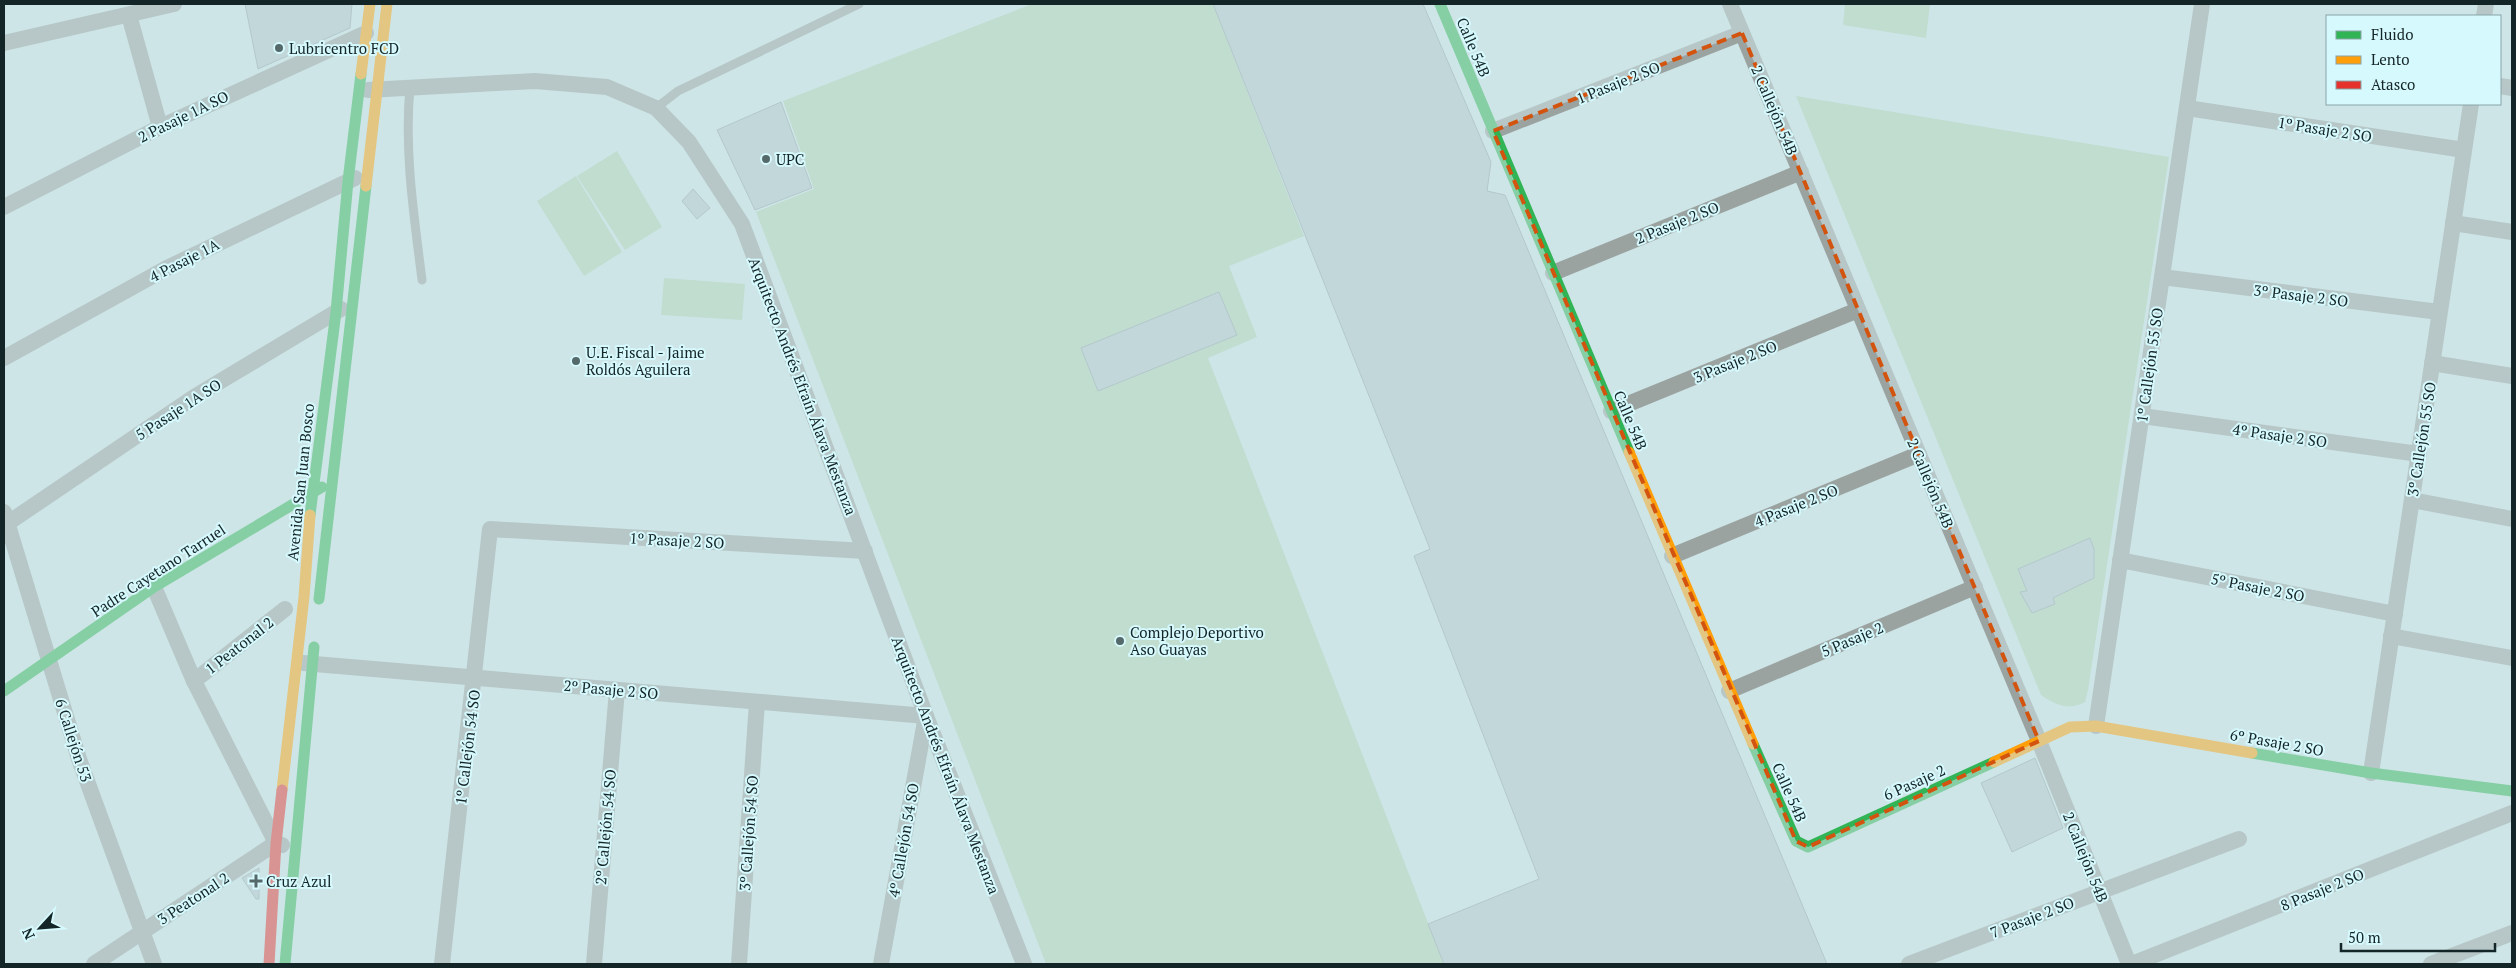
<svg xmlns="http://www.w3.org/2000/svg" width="2516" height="968" viewBox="0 0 2516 968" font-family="'PT Serif',serif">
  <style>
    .green { fill: #afd2b4 }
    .building { fill: #b4c5ca; stroke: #94a4a9 }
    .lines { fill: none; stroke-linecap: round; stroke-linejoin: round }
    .lane { stroke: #9ba3a1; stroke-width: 9 }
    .street { stroke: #9ba3a1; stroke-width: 16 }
    .fast { stroke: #30b455; stroke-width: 11 }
    .slow { stroke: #ff9f0a; stroke-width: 11 }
    .jam { stroke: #e5322d; stroke-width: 11 }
    .marked { fill: none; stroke: #d3540f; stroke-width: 4; stroke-dasharray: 10 6; stroke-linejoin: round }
    .poi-dot { fill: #55686a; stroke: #d6f9fd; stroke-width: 2 }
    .labels { text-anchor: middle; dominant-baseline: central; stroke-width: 4; stroke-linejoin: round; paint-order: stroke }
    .street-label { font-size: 15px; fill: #142527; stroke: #d6f9fd }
    .poi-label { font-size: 15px; fill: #142527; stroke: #d6f9fd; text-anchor: start }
  </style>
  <rect width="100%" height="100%" fill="#cde5e7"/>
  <g class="green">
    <polygon points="1032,4 1213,4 1304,236 1229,266 1257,337 1208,358 1444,964 1046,964 756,212 814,189 783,101"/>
    <polygon points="1845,4 1930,4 1926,38 1843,25"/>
    <path d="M1796,96l373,61 -81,533 -3,12c-17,9 -29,3 -44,-7z"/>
    <polygon points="617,151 662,227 625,250 577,176"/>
    <polygon points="576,176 622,252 584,276 537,201"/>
    <polygon points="664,278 745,284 742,320 661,315"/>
  </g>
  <g class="building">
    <polygon points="245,4 352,4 350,28 258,69"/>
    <polygon points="1213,4 1423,4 1491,162 1487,191 1505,195 1827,964 1444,964 1428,924 1539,879 1414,556 1430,549"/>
    <polygon points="781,102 812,188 755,210 717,130"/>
    <polygon points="693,189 710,208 697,219 682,201"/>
    <polygon points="1219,292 1237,335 1098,391 1081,348"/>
    <polygon points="2090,538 2094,549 2094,578 2053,598 2055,604 2032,613 2020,592 2027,591 2018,569"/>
    <polygon points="2035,758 2063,828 2012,852 1981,783"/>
    <polygon points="259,868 259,899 256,899 242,878"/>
  </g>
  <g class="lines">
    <g class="lane">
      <path d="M410,87c-6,64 4,129 12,193"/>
      <polyline points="656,108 678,91 859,4"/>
    </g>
    <g class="street">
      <polyline points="1730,4 2039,741 2129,964"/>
      <polyline points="129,15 160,127"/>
      <polyline points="2484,16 2486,4"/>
      <polyline points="4,43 174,4"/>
      <polyline points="2500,86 2512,88"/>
      <polyline points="368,90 535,81 607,87 656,108 689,142 742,224 926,716 1024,964"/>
      <polyline points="2187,108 2464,150"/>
      <polyline points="1493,131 1742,33"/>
      <polyline points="4,207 160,127 366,33"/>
      <polyline points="2453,223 2512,232"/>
      <polyline points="1553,273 1801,172"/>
      <polyline points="2162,277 2439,312"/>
      <polyline points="4,358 167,268 355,178"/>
      <polyline points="2432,363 2512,376"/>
      <polyline points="1611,411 1858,310"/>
      <polyline points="2142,416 2419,454"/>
      <polyline points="2412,500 2512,519"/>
      <polyline points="4,512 79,759 154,964"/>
      <polyline points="8,523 194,397 341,309"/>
      <polyline points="1672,556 1919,454"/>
      <polyline points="2120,560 2395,614"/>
      <polyline points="154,587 194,681 276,843"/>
      <polyline points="2391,636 2512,658"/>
      <polyline points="303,663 926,716 881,964"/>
      <polyline points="194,681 285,609"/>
      <polyline points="1729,691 1975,587"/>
      <polyline points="2096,726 2202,4"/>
      <polyline points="2371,773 2471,104"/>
      <polyline points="94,964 276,843 282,845"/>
      <polyline points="442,964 490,529 865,551"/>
      <polyline points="594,964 617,690"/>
      <polyline points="739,964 757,702"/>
      <polyline points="1909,964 2239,839"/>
      <polyline points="2132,964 2512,813"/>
      <polyline points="2431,964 2512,933"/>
    </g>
    <g class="fast">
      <polyline points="1440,4 1629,452"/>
      <polyline points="310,515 336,312 348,181 361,74"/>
      <polyline points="319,599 366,186"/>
      <polyline points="4,691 154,587 322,487"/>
      <polyline points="1753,744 1796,841 1808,847 1994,762"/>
      <polyline points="2252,753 2371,773 2512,791"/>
      <polyline points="285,964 314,647"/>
    </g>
    <g class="slow">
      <polyline points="361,74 370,4"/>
      <polyline points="366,186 387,4"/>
      <polyline points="1629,452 1753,744"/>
      <polyline points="1994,762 2070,727 2096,726 2252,753"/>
      <polyline points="282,790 304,597 310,515"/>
    </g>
    <polyline class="jam" points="269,964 276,843 282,790"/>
  </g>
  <path d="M0 0H2516V968H0ZM1742,33l297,708 -231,106 -12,-6 -303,-710z" fill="#cde5e7" fill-opacity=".55" fill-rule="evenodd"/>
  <path class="marked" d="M1742,33l297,708 -231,106 -12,-6 -303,-710z"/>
  <g class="poi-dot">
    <circle cx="279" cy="48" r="5"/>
    <circle cx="766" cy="159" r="5"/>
    <circle cx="576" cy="361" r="5"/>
    <circle cx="1120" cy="641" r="5"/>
    <path d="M253.5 873.5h5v5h5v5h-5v5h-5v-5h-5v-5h5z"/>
  </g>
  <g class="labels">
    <g class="street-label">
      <text transform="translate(1474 47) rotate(67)">Calle 54B</text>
      <text transform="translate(1618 82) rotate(-22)">1 Pasaje 2 SO</text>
      <text transform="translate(1775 110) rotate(67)">2 Callejón 54B</text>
      <text transform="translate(183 116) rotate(-26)">2 Pasaje 1A SO</text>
      <text transform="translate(2325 129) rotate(9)">1º Pasaje 2 SO</text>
      <text transform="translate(1677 222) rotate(-22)">2 Pasaje 2 SO</text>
      <text transform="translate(184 260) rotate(-27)">4 Pasaje 1A</text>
      <text transform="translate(2301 295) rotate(7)">3º Pasaje 2 SO</text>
      <text transform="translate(1735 361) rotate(-22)">3 Pasaje 2 SO</text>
      <text transform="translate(2149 365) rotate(-82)">1º Callejón 55 SO</text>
      <text transform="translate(803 386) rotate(69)">Arquitecto Andrés Efraín Álava Mestanza</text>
      <text transform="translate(178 409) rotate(-33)">5 Pasaje 1A SO</text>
      <text transform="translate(1631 420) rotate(67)">Calle 54B</text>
      <text transform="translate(2280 435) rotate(8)">4º Pasaje 2 SO</text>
      <text transform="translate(2421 439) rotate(-81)">3º Callejón 55 SO</text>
      <text transform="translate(300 482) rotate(-84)">Avenida San Juan Bosco</text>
      <text transform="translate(1931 483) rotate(67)">2 Callejón 54B</text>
      <text transform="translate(1796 505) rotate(-22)">4 Pasaje 2 SO</text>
      <text transform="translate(677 540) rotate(3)">1º Pasaje 2 SO</text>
      <text transform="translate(158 570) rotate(-33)">Padre Cayetano Tarruel</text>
      <text transform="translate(2258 587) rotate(11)">5º Pasaje 2 SO</text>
      <text transform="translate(1852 639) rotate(-23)">5 Pasaje 2</text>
      <text transform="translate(239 645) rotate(-38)">1 Peatonal 2</text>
      <text transform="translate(611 689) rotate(5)">2º Pasaje 2 SO</text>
      <text transform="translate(74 740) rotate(72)">6 Callejón 53</text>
      <text transform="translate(2277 742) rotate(10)">6º Pasaje 2 SO</text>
      <text transform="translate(467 747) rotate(-83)">1º Callejón 54 SO</text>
      <text transform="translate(946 765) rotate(69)">Arquitecto Andrés Efraín Álava Mestanza</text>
      <text transform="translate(1914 782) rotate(-24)">6 Pasaje 2</text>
      <text transform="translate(1790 792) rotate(66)">Calle 54B</text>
      <text transform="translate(605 827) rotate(-85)">2º Callejón 54 SO</text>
      <text transform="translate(748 833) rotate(-86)">3º Callejón 54 SO</text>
      <text transform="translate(903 840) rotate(-80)">4º Callejón 54 SO</text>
      <text transform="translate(2086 857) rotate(68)">2 Callejón 54B</text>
      <text transform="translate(2322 889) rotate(-22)">8 Pasaje 2 SO</text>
      <text transform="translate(193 898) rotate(-33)">3 Peatonal 2</text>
      <text transform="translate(2032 917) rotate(-21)">7 Pasaje 2 SO</text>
    </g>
    <g class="poi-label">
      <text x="289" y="48">Lubricentro FCD</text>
      <text x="776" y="159">UPC</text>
      <text x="586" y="352">U.E. Fiscal - Jaime<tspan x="586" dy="17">Roldós Aguilera</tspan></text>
      <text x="1130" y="632">Complejo Deportivo<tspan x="1130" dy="17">Aso Guayas</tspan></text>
      <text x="266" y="881">Cruz Azul</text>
    </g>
  </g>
  <rect width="2516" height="968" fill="none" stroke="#142527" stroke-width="10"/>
  <rect x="2326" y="15" width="175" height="90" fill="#d6f9fd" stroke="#88a4a7"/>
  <rect x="2336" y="31" width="25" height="8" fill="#30b455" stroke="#88a4a7"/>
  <text x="2371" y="40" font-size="15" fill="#142527">Fluido</text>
  <rect x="2336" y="56" width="25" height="8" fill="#ff9f0a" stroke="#88a4a7"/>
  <text x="2371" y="65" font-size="15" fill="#142527">Lento</text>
  <rect x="2336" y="81" width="25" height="8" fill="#e5322d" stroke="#88a4a7"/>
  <text x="2371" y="90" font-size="15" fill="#142527">Atasco</text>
  <g transform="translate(40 928) rotate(244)" stroke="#d6f9fd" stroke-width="4" paint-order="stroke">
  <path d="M0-4L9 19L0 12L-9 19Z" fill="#142527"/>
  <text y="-8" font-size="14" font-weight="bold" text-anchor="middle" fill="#142527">N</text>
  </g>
  <path d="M2341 943v8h154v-8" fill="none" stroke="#142527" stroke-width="2.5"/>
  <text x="2348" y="943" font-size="15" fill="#142527" stroke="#d6f9fd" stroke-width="4" paint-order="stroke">50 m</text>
</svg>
